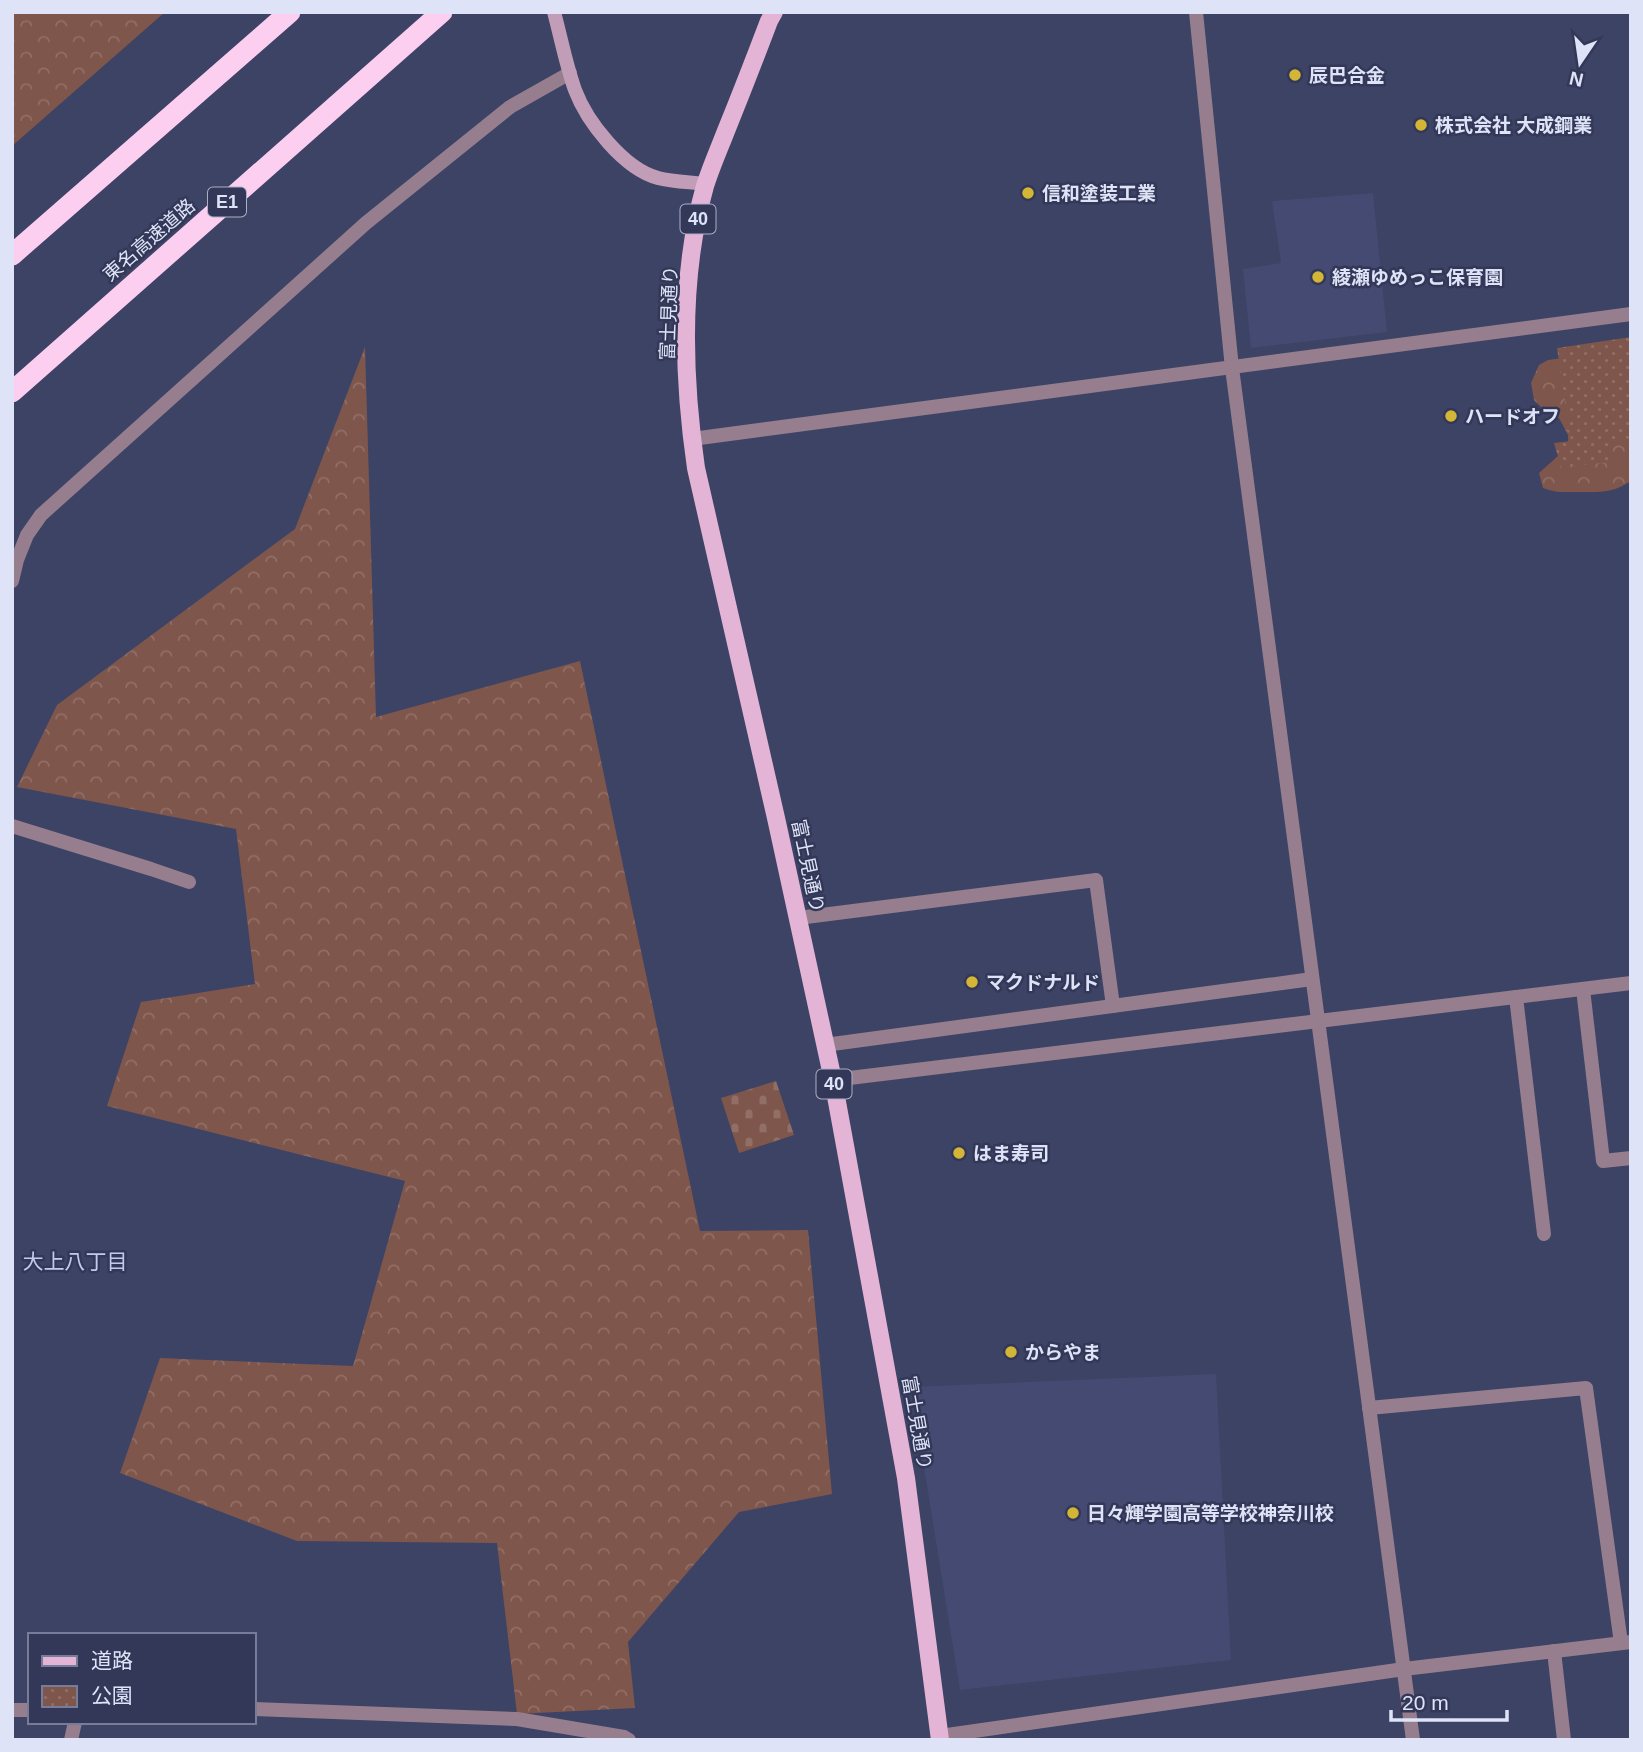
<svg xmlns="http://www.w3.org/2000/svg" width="1643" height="1752" viewBox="0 0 1643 1752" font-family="Arial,'Noto Sans JP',sans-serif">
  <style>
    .built { fill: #444a72 }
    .forest { fill: url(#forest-crowns) }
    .cemetery { fill: url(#cemetery-stones) }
    .park { fill: url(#park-dots) }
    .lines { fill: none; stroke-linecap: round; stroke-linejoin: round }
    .lane { stroke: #967e8f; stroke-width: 14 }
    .street { stroke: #967e8f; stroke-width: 14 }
    .secondary { stroke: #c29db8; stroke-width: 14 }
    .primary { stroke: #e4b4d7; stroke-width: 18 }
    .highway { stroke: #fccef0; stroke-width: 21 }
    .poi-dot { fill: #d3b635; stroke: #333858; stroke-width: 2.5 }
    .labels { text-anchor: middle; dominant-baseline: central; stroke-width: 5; stroke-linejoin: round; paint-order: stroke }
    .shield { fill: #333858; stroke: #abb0c7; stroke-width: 2 }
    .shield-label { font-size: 18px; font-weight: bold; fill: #dee3f7 }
    .poi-label { font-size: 19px; font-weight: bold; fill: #dee3f7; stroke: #333858; text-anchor: start }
    .street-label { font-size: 19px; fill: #dee3f7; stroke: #333858 }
    .neighbourhood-label { font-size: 21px; fill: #c1c9f1; stroke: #333858 }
  </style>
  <defs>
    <pattern id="forest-crowns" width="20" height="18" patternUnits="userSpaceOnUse" patternTransform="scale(1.75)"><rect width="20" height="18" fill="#7f564b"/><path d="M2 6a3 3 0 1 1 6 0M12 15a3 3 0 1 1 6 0" fill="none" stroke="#916e66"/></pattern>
    <pattern id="cemetery-stones" width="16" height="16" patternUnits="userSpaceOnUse" patternTransform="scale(1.75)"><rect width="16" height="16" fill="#7f564b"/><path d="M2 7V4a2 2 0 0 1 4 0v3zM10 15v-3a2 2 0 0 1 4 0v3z" fill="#916e66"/></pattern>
    <pattern id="park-dots" width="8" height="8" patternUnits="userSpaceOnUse" patternTransform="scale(1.75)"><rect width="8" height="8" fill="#7f564b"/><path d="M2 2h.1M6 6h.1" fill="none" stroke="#916e66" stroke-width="1.8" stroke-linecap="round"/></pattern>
  </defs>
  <rect width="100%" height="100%" fill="#3d4364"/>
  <g class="built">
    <polygon points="1373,193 1387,332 1251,348 1243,269 1281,263 1272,201"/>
    <polygon points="1216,1374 1231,1660 960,1690 911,1387"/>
  </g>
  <g class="forest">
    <polygon points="12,12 165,12 12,146"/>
    <polygon points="365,347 376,717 580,661 700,1231 808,1230 832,1494 739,1512 628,1642 635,1708 517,1714 497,1543 297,1541 120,1473 160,1358 353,1366 405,1181 107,1106 141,1002 255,984 236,829 17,787 57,705 295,529"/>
    <path d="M1617,351l14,3v127c-20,13 -33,11 -55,11 -16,0 -18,1 -33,-4l-4,-15 29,-26v-12l-9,-17 -17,-10 -8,-8 -3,-17 8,-18 9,-5z"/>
  </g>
  <polygon class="cemetery" points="776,1081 794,1135 739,1153 721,1098"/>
  <polygon class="park" points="1631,337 1631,438 1611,441 1612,462 1561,467 1554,443 1571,441 1557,348"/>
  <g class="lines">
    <g class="lane">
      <polyline points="12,826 151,869 189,882"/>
      <polyline points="798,918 1096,880 1113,1006"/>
      <polyline points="1583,989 1603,1161 1631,1158"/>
      <polyline points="1516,997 1544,1234"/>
      <polyline points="825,1045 1312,979"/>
      <polyline points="1369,1408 1586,1388 1621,1643"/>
      <polyline points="1554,1651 1564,1740"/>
      <polyline points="71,1740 75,1722"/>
    </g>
    <g class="street">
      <polyline points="1196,12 1232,368 1413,1740"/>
      <polyline points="692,439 1631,314"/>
      <polyline points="12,581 17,560 27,535 41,515 366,223 510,107 570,73"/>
      <polyline points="833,1080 1631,983"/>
      <polyline points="254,1709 517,1719 624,1737 629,1740"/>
      <polyline points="12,1710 30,1710"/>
      <polyline points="940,1736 1404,1669 1631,1642"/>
    </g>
    <path class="secondary" d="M554,12c7,26 12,53 21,78 12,32 49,79 83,88 15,4 33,4 48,6"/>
    <path class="primary" d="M774,12l-5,9c-14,37 -28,73 -43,110 -7,18 -15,36 -21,55 -25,89 -22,192 -9,282l80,350 57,262 73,398 34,262"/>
    <g class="highway">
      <polyline points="12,255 290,12"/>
      <polyline points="12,392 442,12"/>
    </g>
  </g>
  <g class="poi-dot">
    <circle cx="1295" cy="75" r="7"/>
    <circle cx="1421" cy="125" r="7"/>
    <circle cx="1028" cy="193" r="7"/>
    <circle cx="1318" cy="277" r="7"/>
    <circle cx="1451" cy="416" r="7"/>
    <circle cx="972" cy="982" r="7"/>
    <circle cx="959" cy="1153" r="7"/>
    <circle cx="1011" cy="1352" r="7"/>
    <circle cx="1073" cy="1513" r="7"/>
  </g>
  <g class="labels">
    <g class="shield">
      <rect x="208" y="187.5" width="38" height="29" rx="5"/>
      <rect x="680.5" y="204.5" width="35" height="29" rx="5"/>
      <rect x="816.5" y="1069.5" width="35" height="29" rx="5"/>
    </g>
    <g class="shield-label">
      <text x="227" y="202">E1</text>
      <text x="698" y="219">40</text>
      <text x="834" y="1084">40</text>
    </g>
    <g class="poi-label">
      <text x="1309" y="75">辰巴合金</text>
      <text x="1435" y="125">株式会社 大成鋼業</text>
      <text x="1042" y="193">信和塗装工業</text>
      <text x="1332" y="277">綾瀬ゆめっこ保育園</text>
      <text x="1465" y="416">ハードオフ</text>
      <text x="986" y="982">マクドナルド</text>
      <text x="973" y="1153">はま寿司</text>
      <text x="1025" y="1352">からやま</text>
      <text x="1087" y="1513">日々輝学園高等学校神奈川校</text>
    </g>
    <g class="street-label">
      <text transform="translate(149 240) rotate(-41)">東名高速道路</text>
      <text transform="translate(669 313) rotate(-88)">富士見通り</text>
      <text transform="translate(808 866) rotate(78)">富士見通り</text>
      <text transform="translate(917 1423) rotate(80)">富士見通り</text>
    </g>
    <g class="neighbourhood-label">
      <text x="75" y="1261">大上八丁目</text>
    </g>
  </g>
  <rect width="1643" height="1752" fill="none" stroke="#dee3f7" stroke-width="28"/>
  <rect x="28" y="1633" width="228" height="91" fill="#333858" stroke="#777c98" stroke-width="2"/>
  <rect x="42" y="1656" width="35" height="10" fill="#e4b4d7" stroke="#777c98" stroke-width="2"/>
  <text x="91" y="1668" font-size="21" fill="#dee3f7">道路</text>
  <rect x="42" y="1686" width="35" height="21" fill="url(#park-dots)" stroke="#777c98" stroke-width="2"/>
  <text x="91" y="1703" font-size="21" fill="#dee3f7">公園</text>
  <g transform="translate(1580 63) rotate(193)" stroke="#333858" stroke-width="5" paint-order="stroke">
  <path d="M0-5L12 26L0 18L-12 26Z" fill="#dee3f7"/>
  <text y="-10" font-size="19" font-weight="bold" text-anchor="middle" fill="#dee3f7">N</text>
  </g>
  <path d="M1391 1710v10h116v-10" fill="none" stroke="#dee3f7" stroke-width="3.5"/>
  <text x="1402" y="1710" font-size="21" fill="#dee3f7" stroke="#333858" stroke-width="5" paint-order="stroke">20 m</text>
</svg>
